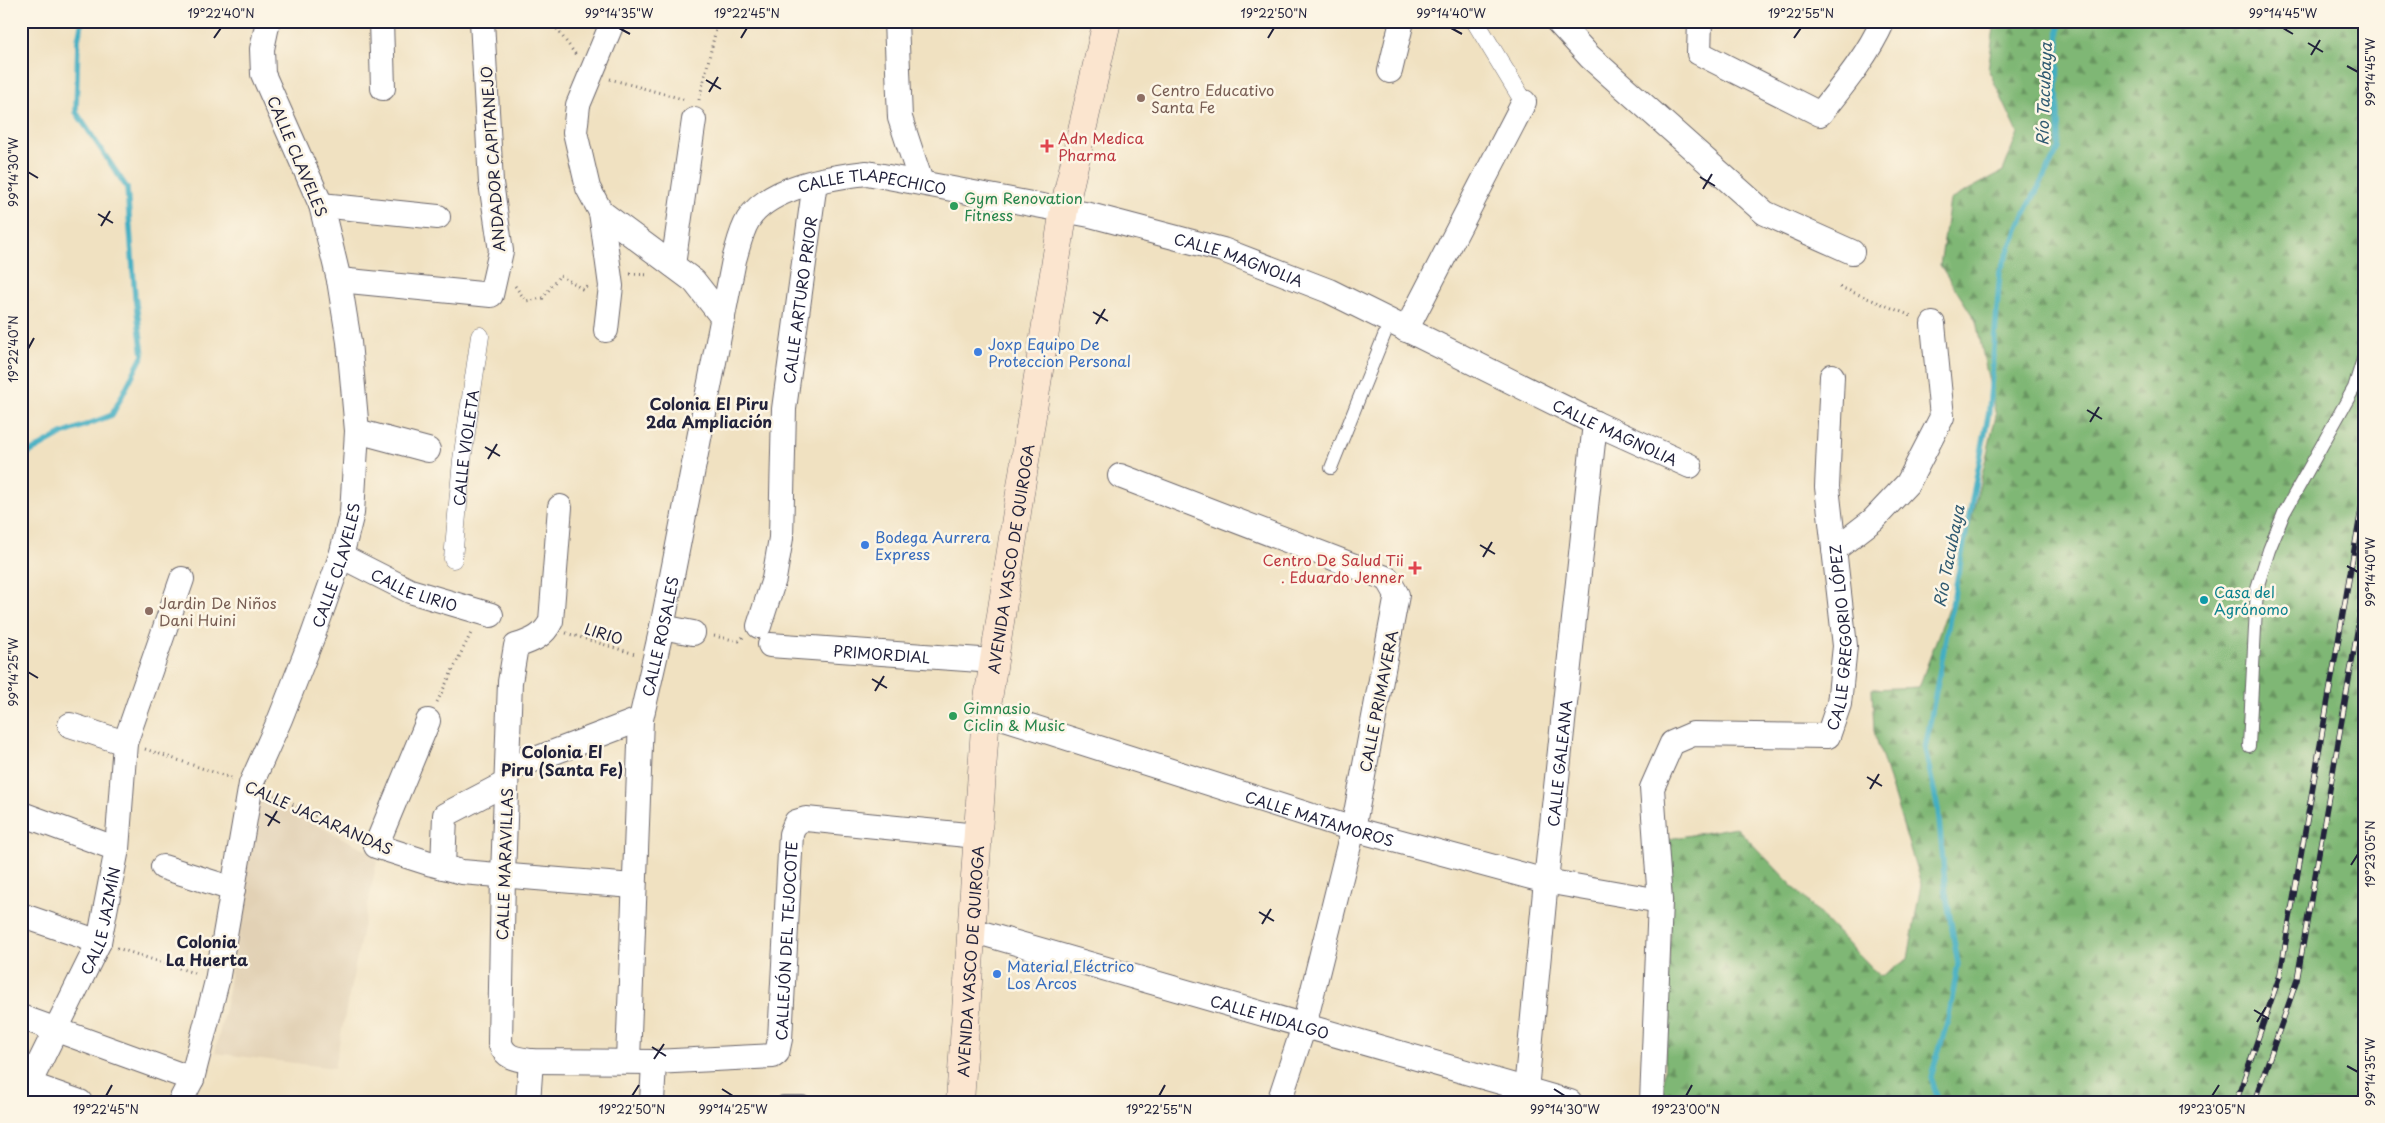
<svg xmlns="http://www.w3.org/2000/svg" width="2385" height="1123" viewBox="0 0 2385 1123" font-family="'Playpen Sans',sans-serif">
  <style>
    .built { fill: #e2d1b5 }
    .forest { fill: url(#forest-firs); stroke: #506c58 }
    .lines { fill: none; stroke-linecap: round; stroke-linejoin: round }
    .stream { stroke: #43aec2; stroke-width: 5.5 }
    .service-casing { stroke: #6a656a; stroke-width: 14 }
    .pedestrian-casing { stroke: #6a656a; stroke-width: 19 }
    .minor-casing { stroke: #6a656a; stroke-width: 26 }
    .secondary-casing { stroke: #6a656a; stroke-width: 29 }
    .path { stroke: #6a656a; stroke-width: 3; stroke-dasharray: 1 4; stroke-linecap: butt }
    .service { stroke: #fff; stroke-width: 12 }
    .pedestrian { stroke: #fff; stroke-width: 18 }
    .minor { stroke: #fff; stroke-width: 24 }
    .secondary { stroke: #fbe5cf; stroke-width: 28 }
    .rail-casing { stroke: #22223b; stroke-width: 5.5 }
    .rail { stroke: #fcf5e5; stroke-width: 4; stroke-dasharray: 11; stroke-linecap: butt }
    .ticks { fill: none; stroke: #22223b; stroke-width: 2 }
    .education-dot { fill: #8d6e63; stroke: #fcf5e5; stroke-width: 2 }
    .health-dot { fill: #e0444e; stroke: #fcf5e5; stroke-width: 2 }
    .leisure-dot { fill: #2e9e5b; stroke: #fcf5e5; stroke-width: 2 }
    .shop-dot { fill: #3f7fe0; stroke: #fcf5e5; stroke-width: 2 }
    .culture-dot { fill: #0f9aa8; stroke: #fcf5e5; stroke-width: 2 }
    .labels { text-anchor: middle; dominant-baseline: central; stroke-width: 5; stroke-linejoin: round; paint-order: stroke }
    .education-label { font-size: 15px; fill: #785e54; stroke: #fcf5e5; text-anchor: start }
    .health-label { font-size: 15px; fill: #be3a42; stroke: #fcf5e5; text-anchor: start }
    .street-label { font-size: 15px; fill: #22223b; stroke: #fcf5e5 }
    .leisure-label { font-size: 15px; fill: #27864d; stroke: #fcf5e5; text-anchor: start }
    .shop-label { font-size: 15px; fill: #366cbe; stroke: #fcf5e5; text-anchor: start }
    .culture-label { font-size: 15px; fill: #0d838f; stroke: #fcf5e5; text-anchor: start }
    .water-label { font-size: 16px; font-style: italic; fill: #2f5a71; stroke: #fcf5e5 }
    .neighbourhood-label { font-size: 16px; font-weight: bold; fill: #22223b; stroke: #fcf5e5 }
    .neatline { fill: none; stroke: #22223b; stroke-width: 2 }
    .ticks-label { font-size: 12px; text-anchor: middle; fill: #22223b }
  </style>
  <defs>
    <pattern id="forest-firs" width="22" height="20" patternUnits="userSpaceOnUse" patternTransform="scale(1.25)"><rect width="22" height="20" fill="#7fb774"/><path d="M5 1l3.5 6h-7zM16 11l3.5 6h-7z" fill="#689460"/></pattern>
  </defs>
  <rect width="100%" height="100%" fill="#fcf5e5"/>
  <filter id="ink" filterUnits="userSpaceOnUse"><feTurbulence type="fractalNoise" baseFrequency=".02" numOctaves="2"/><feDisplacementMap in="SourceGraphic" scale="10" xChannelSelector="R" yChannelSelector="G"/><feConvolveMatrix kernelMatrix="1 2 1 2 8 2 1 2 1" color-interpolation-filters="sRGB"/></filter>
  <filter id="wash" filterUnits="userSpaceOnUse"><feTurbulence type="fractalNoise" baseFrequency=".0096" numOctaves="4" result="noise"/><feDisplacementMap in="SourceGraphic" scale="20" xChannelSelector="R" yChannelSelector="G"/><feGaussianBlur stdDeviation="1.12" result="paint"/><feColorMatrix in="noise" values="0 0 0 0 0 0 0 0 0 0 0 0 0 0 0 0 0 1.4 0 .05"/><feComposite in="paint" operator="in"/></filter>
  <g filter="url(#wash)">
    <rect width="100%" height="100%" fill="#f0e1c1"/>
    <polygon class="built" points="255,793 378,856 334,1068 215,1053 226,1004"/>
    <polygon class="forest" points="1995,21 2364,21 2364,1102 1663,1102 1672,892 1663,840 1736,827 1880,977 1908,959 1921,884 1874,731 1872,689 1919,687 1953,595 1996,416 1976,321 1940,265 1950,200 2003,171 2018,133 1988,69"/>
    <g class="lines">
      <g class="stream">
        <polyline points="21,457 62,434 112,415 143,355 135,296 127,188 76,112 78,40 82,21"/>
        <polyline points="1939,1102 1931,1077 1949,1016 1958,964 1946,894 1938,809 1925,749 1989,411 2000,271 2026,211 2059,148 2057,89 2059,21"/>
      </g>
    </g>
  </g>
  <g filter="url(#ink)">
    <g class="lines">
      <defs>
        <g id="service">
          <polyline points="1331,468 1390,321"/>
          <polyline points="2249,746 2257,588 2269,550 2284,513 2354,388 2364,356"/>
          <polyline points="783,1102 803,1102"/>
        </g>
        <g id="pedestrian">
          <polyline points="1475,21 1524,102"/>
          <path id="s1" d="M453,559l9,-99 18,-124"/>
        </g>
        <g id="minor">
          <polyline points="381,21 383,88"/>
          <polyline points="613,21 578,105 575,132 588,188 601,212 694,281 723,318"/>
          <polyline points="896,21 900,118 921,182"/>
          <polyline points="1557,21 1590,57 1765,213 1852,252"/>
          <path d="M1700,21l-1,32 121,61c23,-29 48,-59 63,-93"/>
          <polyline points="1390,71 1402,21"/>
          <polyline points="321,205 438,217"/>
          <polyline points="601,212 611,286 606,330"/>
          <polyline points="673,265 694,120"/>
          <polyline points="339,280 491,295 501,251 491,183 482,21"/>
          <polyline points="1406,330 1524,102"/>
          <polyline points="357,431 428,450"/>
          <polyline points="1120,476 1388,579 1397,595 1353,829 1304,1026 1279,1102"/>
          <path id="s2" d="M560,507l-9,114c-7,15 -19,20 -35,25l-6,36 -7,193 -3,168c5,15 16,16 31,18l123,1 119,-6 4,-3 3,-14 11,-205 5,-12 10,-3 171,17"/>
          <polyline points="1834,550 1873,520 1908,483 1942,417 1933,324"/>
          <path id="s3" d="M341,556l69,35 81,24"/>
          <path id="s4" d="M759,626l15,-47 7,-41 3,-129 31,-227"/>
          <polyline points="662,627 693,633"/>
          <path id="s5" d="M770,645l224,16"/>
          <path id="s6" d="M986,712l367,117 193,52 114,20"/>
          <polyline points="428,721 376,846 432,864 462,872 633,886"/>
          <polyline points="70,725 125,743"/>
          <polyline points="507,770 641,719"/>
          <polyline points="22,814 117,849"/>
          <polyline points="163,867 233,889"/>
          <polyline points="443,867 445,815 506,783"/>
          <polyline points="21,915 99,942"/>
          <path id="s7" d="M971,930l599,172"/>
          <polyline points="21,1017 192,1079"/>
          <path id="s8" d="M628,1060l13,-341 21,-92 72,-367c4,-13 7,-29 14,-40 21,-34 83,-43 119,-47l223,42 133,35 106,41 266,132 95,43"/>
          <polyline points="29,1084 80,1102"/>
          <path id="s9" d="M21,1094l8,-10 70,-142 18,-93 8,-106 57,-164"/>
          <path id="s10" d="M180,1102l12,-23 25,-98 34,-197 29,-65 32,-81 29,-82 11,-43 5,-82 -8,-89 -10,-62 -18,-75 -58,-131 -1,-25 6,-28"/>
          <polyline points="528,1102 531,1061"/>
          <polyline points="652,1102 654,1062"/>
          <path id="s11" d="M1522,1102l4,-12 20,-209 49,-458"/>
          <path id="s12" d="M1652,1102l8,-201 -8,-113 20,-45 21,-9 135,2 11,-32 6,-58 -18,-159 5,-111"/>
        </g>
        <g id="secondary">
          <path id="s13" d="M960,1102l26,-390 78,-503 43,-188"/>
        </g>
      </defs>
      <use href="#service" class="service-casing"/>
      <use href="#pedestrian" class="pedestrian-casing"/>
      <use href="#minor" class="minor-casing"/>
      <use href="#secondary" class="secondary-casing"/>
      <g class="path">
        <polyline points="551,21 576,55"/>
        <polyline points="610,79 686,100"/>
        <polyline points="699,100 718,21"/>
        <polyline points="630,274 649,275"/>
        <polyline points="515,286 526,301 543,298 560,275 582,289 590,284"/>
        <polyline points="1840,287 1914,317"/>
        <polyline points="566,633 635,654"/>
        <polyline points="714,636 739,641 743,637"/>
        <polyline points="437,702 472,631"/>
        <polyline points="145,749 231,778"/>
        <polyline points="270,793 358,837"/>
        <polyline points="117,948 197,974"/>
      </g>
      <use href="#service" class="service"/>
      <use href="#pedestrian" class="pedestrian"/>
      <use href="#minor" class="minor"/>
      <use href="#secondary" class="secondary"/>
      <defs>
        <g id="rail">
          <polyline points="2236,1102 2280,975 2364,493"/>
          <polyline points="2254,1102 2297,980 2364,592"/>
        </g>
      </defs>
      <use href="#rail" class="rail-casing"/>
      <use href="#rail" class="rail"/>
    </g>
  </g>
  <path class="ticks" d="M619,28l11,6M1451,28l11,6M2283,28l10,6M214,38l7,-10M741,38l6,-10M1268,38l6,-10M1794,38l7,-10M2308,43l15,9M2311,55l9,-15M2347,66l11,6M706,80l15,9M709,92l9,-15M28,172l10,6M1700,177l15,9M1703,189l9,-15M98,214l15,9M101,226l9,-15M1093,312l15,9M1096,324l9,-15M28,349l6,-11M2087,410l15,9M2090,422l9,-15M485,447l15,9M488,459l9,-15M1480,545l15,9M1483,557l9,-15M2347,566l11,6M28,672l10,6M872,679l15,9M875,691l9,-15M1867,777l15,9M1870,789l9,-15M265,814l15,9M268,826l9,-15M2351,865l7,-11M1259,912l15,9M1262,924l9,-15M2254,1010l15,9M2257,1022l9,-15M652,1047l14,9M654,1059l10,-15M2347,1066l11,6M722,1089l11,7M1554,1089l11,7M106,1096l6,-11M632,1096l7,-11M1159,1096l6,-11M1686,1096l6,-11M2212,1096l7,-11"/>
  <g class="education-dot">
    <circle cx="1141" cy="98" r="5"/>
    <circle cx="149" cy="611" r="5"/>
  </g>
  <g class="health-dot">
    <path d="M1044.5 138.5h5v5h5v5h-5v5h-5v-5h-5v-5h5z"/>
    <path d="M1412.5 560.5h5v5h5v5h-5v5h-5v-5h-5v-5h5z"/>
  </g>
  <g class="leisure-dot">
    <circle cx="954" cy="206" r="5"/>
    <circle cx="953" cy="716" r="5"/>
  </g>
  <g class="shop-dot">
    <circle cx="978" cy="352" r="5"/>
    <circle cx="865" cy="545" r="5"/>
    <circle cx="997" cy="974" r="5"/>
  </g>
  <circle class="culture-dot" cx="2204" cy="600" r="5"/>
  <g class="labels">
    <g class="education-label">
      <text x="1151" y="89">Centro Educativo<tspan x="1151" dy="17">Santa Fe</tspan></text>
      <text x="159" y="602">Jardin De Niños<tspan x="159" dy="17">Dani Huini</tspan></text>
    </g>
    <g class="health-label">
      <text x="1058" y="137">Adn Medica<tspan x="1058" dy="17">Pharma</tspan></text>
      <text x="1404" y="559" text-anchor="end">Centro De Salud Tii<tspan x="1404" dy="17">. Eduardo Jenner</tspan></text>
    </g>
    <g class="street-label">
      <text transform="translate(298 156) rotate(67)">CALLE CLAVELES</text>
      <text transform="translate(492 159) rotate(-94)">ANDADOR CAPITANEJO</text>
      <text stroke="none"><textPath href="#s8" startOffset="989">CALLE TLAPECHICO</textPath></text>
      <text stroke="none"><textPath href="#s8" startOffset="1366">CALLE MAGNOLIA</textPath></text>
      <text stroke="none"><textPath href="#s4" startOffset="330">CALLE ARTURO PRIOR</textPath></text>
      <text stroke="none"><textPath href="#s8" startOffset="1781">CALLE MAGNOLIA</textPath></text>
      <text stroke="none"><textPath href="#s1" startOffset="112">CALLE VIOLETA</textPath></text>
      <text stroke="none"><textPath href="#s13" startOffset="546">AVENIDA VASCO DE QUIROGA</textPath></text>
      <text stroke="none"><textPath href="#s10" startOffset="562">CALLE CLAVELES</textPath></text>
      <text stroke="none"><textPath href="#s3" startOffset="81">CALLE LIRIO</textPath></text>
      <text transform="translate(604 633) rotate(17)">LIRIO</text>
      <text stroke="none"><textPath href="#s8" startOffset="426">CALLE ROSALES</textPath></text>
      <text stroke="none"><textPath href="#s12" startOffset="622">CALLE GREGORIO LÓPEZ</textPath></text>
      <text stroke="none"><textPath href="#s5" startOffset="112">PRIMORDIAL</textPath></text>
      <text transform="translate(1378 701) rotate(-79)">CALLE PRIMAVERA</text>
      <text stroke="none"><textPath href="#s11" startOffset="341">CALLE GALEANA</textPath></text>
      <text transform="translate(319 817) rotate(24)">CALLE JACARANDAS</text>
      <text stroke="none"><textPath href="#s6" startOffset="350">CALLE MATAMOROS</textPath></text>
      <text transform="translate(504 864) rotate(-88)">CALLE MARAVILLAS</text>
      <text stroke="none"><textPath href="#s9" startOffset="192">CALLE JAZMÍN</textPath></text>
      <text stroke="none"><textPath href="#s2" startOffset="955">CALLEJÓN DEL TEJOCOTE</textPath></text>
      <text stroke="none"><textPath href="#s13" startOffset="141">AVENIDA VASCO DE QUIROGA</textPath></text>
      <text stroke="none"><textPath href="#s7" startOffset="311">CALLE HIDALGO</textPath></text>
    </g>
    <g class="leisure-label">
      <text x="964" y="197">Gym Renovation<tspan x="964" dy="17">Fitness</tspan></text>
      <text x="963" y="707">Gimnasio<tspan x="963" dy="17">Ciclin &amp; Music</tspan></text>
    </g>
    <g class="shop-label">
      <text x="988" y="343">Joxp Equipo De<tspan x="988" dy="17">Proteccion Personal</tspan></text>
      <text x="875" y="536">Bodega Aurrera<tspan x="875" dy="17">Express</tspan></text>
      <text x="1007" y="965">Material Eléctrico<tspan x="1007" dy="17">Los Arcos</tspan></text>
    </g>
    <g class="culture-label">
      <text x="2214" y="591">Casa del<tspan x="2214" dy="17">Agrónomo</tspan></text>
    </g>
    <g class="water-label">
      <text transform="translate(2043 94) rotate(-88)">Río Tacubaya</text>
      <text transform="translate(1948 556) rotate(-79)">Río Tacubaya</text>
    </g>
    <g class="neighbourhood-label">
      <text x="709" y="403">Colonia El Piru<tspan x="709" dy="18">2da Ampliación</tspan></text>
      <text x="562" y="751">Colonia El<tspan x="562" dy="18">Piru (Santa Fe)</tspan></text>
      <text x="207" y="941">Colonia<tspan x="207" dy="18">La Huerta</tspan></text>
    </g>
  </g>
  <rect width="2385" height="1123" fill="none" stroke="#fcf5e5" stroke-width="55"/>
  <rect x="28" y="28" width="2330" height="1068" class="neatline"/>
  <g class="ticks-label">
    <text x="221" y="18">19°22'40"N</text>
    <text x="619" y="18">99°14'35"W</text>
    <text x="747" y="18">19°22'45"N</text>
    <text x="1274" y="18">19°22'50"N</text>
    <text x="1451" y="18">99°14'40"W</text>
    <text x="1801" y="18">19°22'55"N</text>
    <text x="2283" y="18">99°14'45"W</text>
    <text transform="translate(2371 72) rotate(-90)" y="4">99°14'45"W</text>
    <text transform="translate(14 172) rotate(-90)" y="4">99°14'30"W</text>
    <text transform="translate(14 349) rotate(-90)" y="4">19°22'40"N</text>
    <text transform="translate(2371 572) rotate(-90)" y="4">99°14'40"W</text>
    <text transform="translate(14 672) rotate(-90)" y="4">99°14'25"W</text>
    <text transform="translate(2371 854) rotate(-90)" y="4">19°23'05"N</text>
    <text transform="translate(2371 1072) rotate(-90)" y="4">99°14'35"W</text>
    <text x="106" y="1114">19°22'45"N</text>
    <text x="632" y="1114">19°22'50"N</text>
    <text x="733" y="1114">99°14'25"W</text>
    <text x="1159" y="1114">19°22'55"N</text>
    <text x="1565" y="1114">99°14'30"W</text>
    <text x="1686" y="1114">19°23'00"N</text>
    <text x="2212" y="1114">19°23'05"N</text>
  </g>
</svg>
